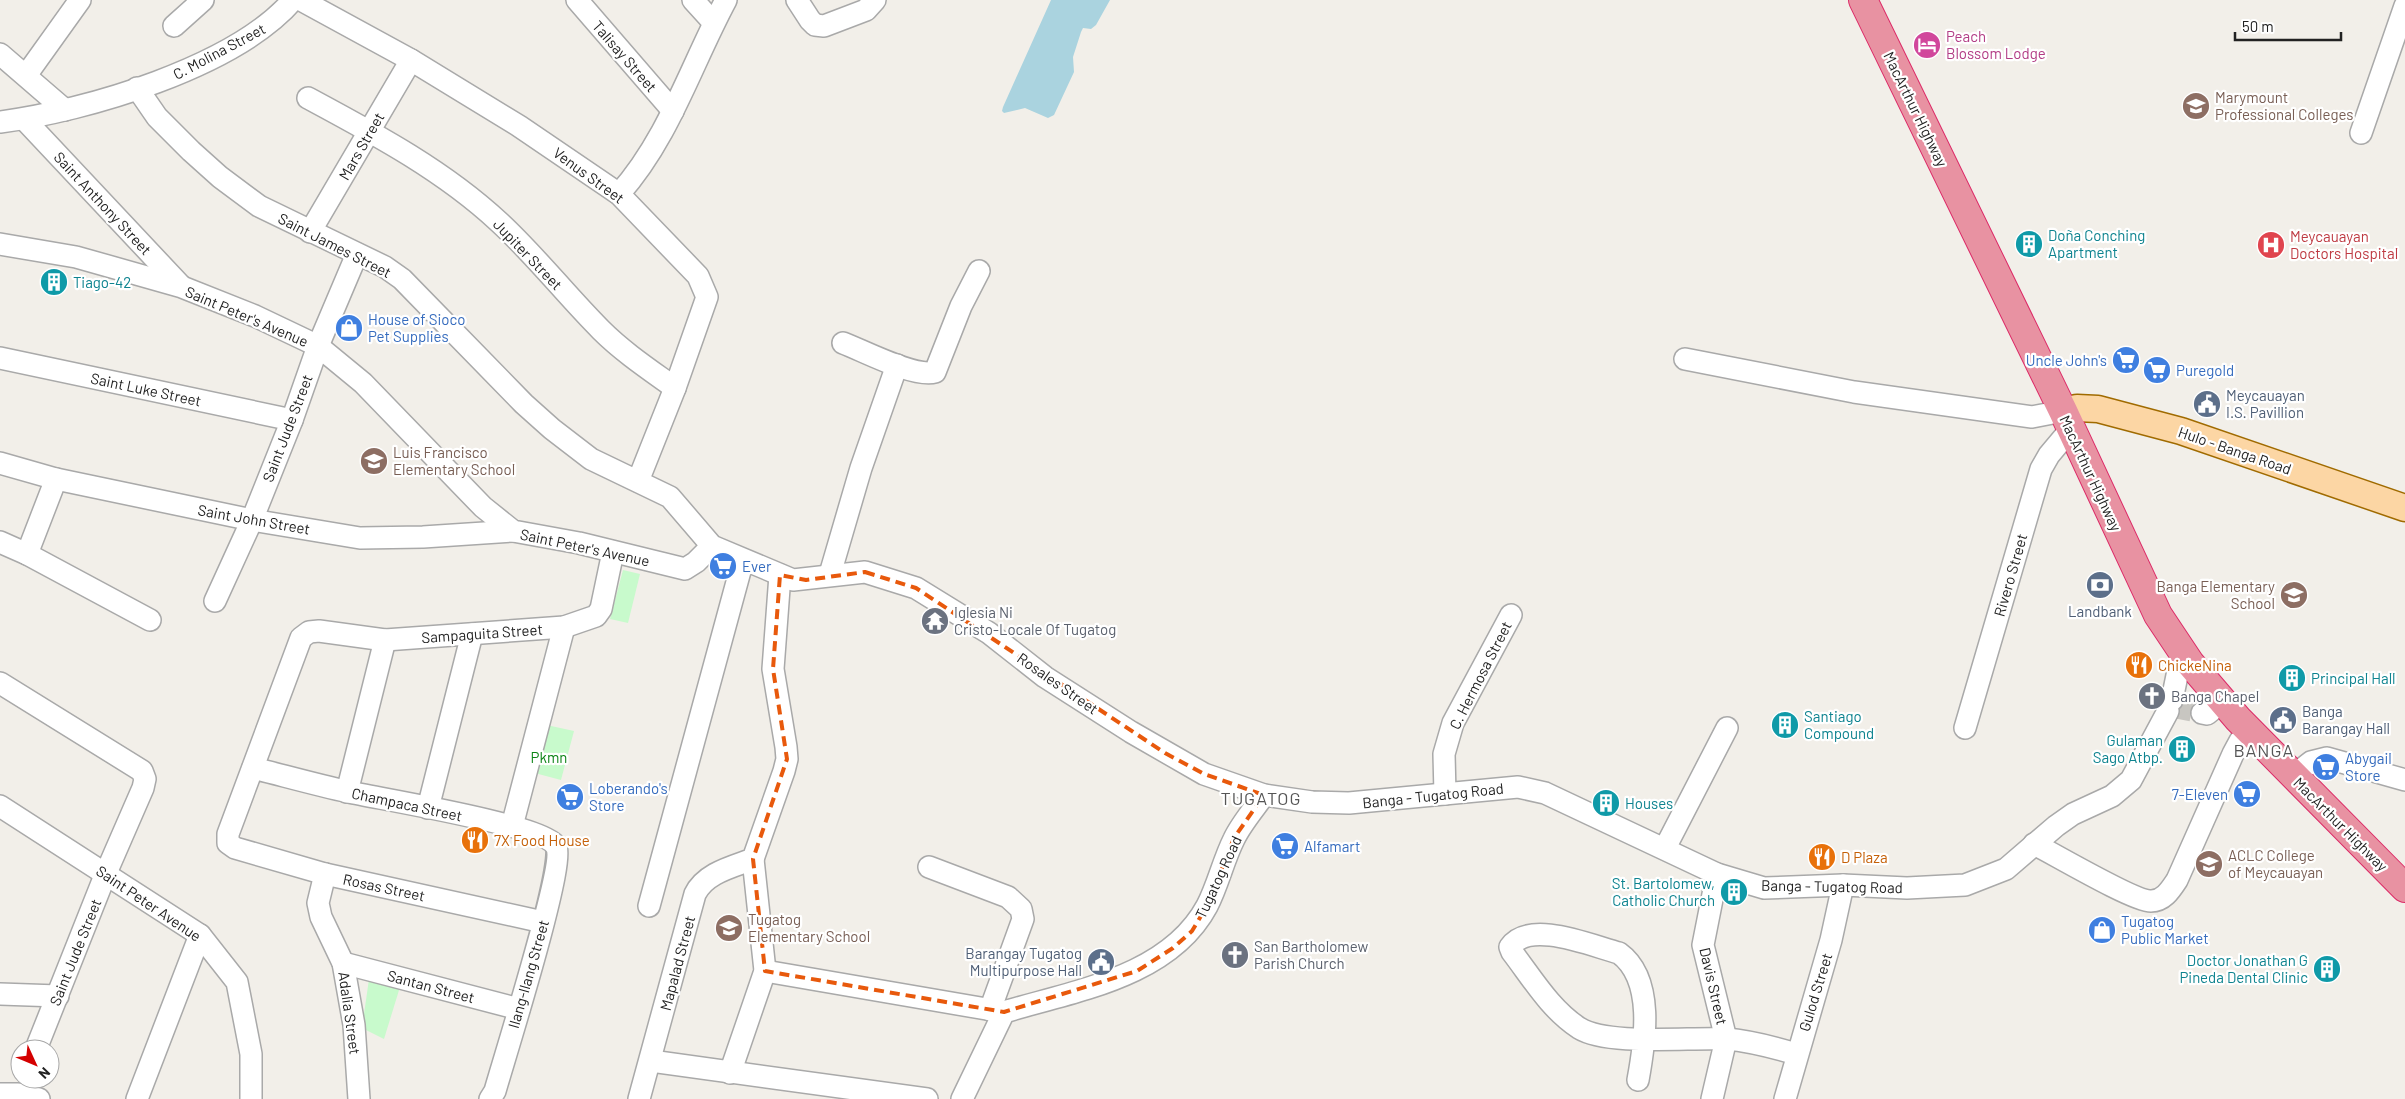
<svg xmlns="http://www.w3.org/2000/svg" width="2405" height="1099" viewBox="0 0 2405 1099" font-family="Barlow,sans-serif">
  <style>
    .park { fill: #c8facc }
    .water { fill: #aad3df }
    .lines { fill: none; stroke-linecap: round; stroke-linejoin: round }
    .minor-tunnel { stroke: #c8c6c1; stroke-width: 21; stroke-dasharray: 21 11; stroke-linecap: butt }
    .minor-casing { stroke: #a9a9a9; stroke-width: 24 }
    .major-casing { stroke: #a06b00; stroke-width: 29 }
    .highway-casing { stroke: #dc2a67; stroke-width: 30 }
    .minor { stroke: #fff; stroke-width: 21 }
    .major { stroke: #fcd6a4; stroke-width: 26 }
    .highway { stroke: #e892a2; stroke-width: 28 }
    .marked { fill: none; stroke: #e8590c; stroke-width: 4; stroke-dasharray: 10 6; stroke-linejoin: round }
    .labels { text-anchor: middle; dominant-baseline: central; stroke-width: 4.5; stroke-linejoin: round; paint-order: stroke }
    .hotel-label { font-size: 15px; fill: #b23c85; stroke: #fff; text-anchor: start }
    .street-label { font-size: 15px; fill: #222; stroke: #fff }
    .education-label { font-size: 15px; fill: #785e54; stroke: #fff; text-anchor: start }
    .culture-label { font-size: 15px; fill: #0d838f; stroke: #fff; text-anchor: start }
    .health-label { font-size: 15px; fill: #be3a42; stroke: #fff; text-anchor: start }
    .shop-label { font-size: 15px; fill: #366cbe; stroke: #fff; text-anchor: start }
    .service-label { font-size: 15px; fill: #4e5e75; stroke: #fff; text-anchor: start }
    .worship-label { font-size: 15px; fill: #5b616d; stroke: #fff; text-anchor: start }
    .food-label { font-size: 15px; fill: #c56008; stroke: #fff; text-anchor: start }
    .park-label { font-size: 15px; fill: #0c8416; stroke: #fff }
    .quarter-label { font-size: 18px; letter-spacing: 1px; fill: #555; stroke: #fff }
  </style>
  <rect width="100%" height="100%" fill="#f2efe9"/>
  <g class="park">
    <polygon points="623,570 640,574 628,623 610,619"/>
    <polygon points="542,724 574,731 561,780 527,771"/>
    <polygon points="369,979 400,987 384,1039 362,1028"/>
  </g>
  <polygon class="water" points="1051,0 1110,0 1096,25 1091,29 1083,28 1081,32 1073,57 1074,72 1054,115 1048,118 1025,108 1004,113 1002,111 1003,107"/>
  <g class="lines">
    <polyline class="minor-tunnel" points="2171,707 2202,713"/>
    <defs>
      <g id="minor">
        <polyline points="301,0 411,60 519,126 619,194 698,276 707,297 675,388 638,481"/>
        <polyline points="577,0 673,111"/>
        <polyline points="693,0 713,22"/>
        <polyline points="797,0 810,20 815,25 824,26 866,10 875,0"/>
        <polyline points="174,26 203,0"/>
        <polyline points="0,54 65,110"/>
        <polyline points="27,74 80,0"/>
        <polyline points="137,88 157,117 191,151 220,177 259,206 385,267 402,279 524,404 552,429 591,459 670,497 712,546 793,580 865,572 916,588 989,633 1045,677 1131,732 1204,774 1264,795 1312,802 1349,803 1518,787 1545,793 1717,874 1764,888 1843,885 1907,888 1965,885 2006,869 2056,826 2073,814 2112,796 2131,780 2168,711"/>
        <path d="M308,98c67,36 135,72 191,124 36,33 67,73 102,108 22,22 49,40 74,58"/>
        <polyline points="24,119 180,285"/>
        <path d="M0,122c86,-11 235,-55 293,-122"/>
        <polyline points="2361,133 2405,6"/>
        <path d="M619,194c50,-56 72,-129 107,-194"/>
        <polyline points="310,232 411,60"/>
        <polyline points="0,244 76,257 182,287 255,316 318,346 363,383 483,507 513,531 579,543 685,569 696,562 712,546"/>
        <path d="M843,343c21,8 72,35 92,29l26,-66 18,-35"/>
        <polyline points="0,358 292,420"/>
        <polyline points="1685,359 1854,392 2032,417 2063,411"/>
        <polyline points="0,463 56,479 252,520 360,538 423,537 513,531"/>
        <polyline points="0,542 27,554 150,620"/>
        <polyline points="27,554 56,479"/>
        <polyline points="830,574 861,468 897,365"/>
        <polyline points="215,601 252,520 292,420 318,346 357,254"/>
        <polyline points="0,683 142,771 145,779 143,788 106,873 36,1049"/>
        <polyline points="2172,700 2182,651"/>
        <polyline points="2202,713 2207,714 2223,701"/>
        <polyline points="1965,728 2041,469 2049,455 2070,430"/>
        <path d="M253,768c32,8 64,17 96,24 31,7 194,33 207,54 10,17 -52,213 -61,245l-5,8"/>
        <polyline points="2293,776 2311,762 2327,758 2405,780"/>
        <polyline points="347,792 385,640"/>
        <polyline points="1445,794 1444,754 1453,723 1511,615"/>
        <polyline points="0,806 200,935 237,982 251,1054 251,1099"/>
        <polyline points="428,808 472,634"/>
        <polyline points="512,826 564,627"/>
        <path d="M2034,844c20,10 101,58 117,57 13,0 20,-12 26,-21l56,-126 7,-13 10,-9"/>
        <polyline points="1665,848 1727,728"/>
        <polyline points="929,867 1008,897 1021,909 1023,919 990,1010"/>
        <polyline points="325,874 318,903 321,917 343,963 354,1025 359,1099"/>
        <polyline points="649,906 743,560"/>
        <polyline points="543,922 325,874 235,848 228,843 228,834 301,638 309,632 319,631 385,640 564,627 596,616 601,609 613,552"/>
        <polyline points="343,963 519,1009"/>
        <polyline points="765,971 1004,1012"/>
        <polyline points="0,994 58,996"/>
        <polyline points="651,1061 927,1099"/>
        <polyline points="730,1073 765,971 753,859"/>
        <path d="M1638,1080c7,-38 17,-101 -19,-127 -27,-7 -90,-34 -109,-6l2,5c20,26 38,57 67,76 29,18 111,9 147,11 25,2 47,8 70,15"/>
        <polyline points="0,1094 18,1094 39,1099"/>
        <polyline points="137,1099 200,935"/>
        <path d="M639,1099l56,-205c10,-21 37,-27 58,-35l31,-88 3,-12 -1,-12 -13,-78 7,-94"/>
        <path d="M962,1099l42,-87c70,-21 165,-35 203,-106 11,-21 16,-45 27,-67 7,-15 20,-30 30,-44"/>
        <polyline points="1712,1099 1726,1039 1703,945 1717,874"/>
        <polyline points="1785,1099 1831,940 1843,885"/>
      </g>
      <polyline id="major" points="2063,411 2077,408 2098,409 2181,431 2405,508"/>
      <polyline id="highway" points="1863,0 2063,411 2158,615 2190,663 2238,719 2405,888"/>
    </defs>
    <use href="#minor" class="minor-casing"/>
    <use href="#major" class="major-casing"/>
    <use href="#highway" class="highway-casing"/>
    <use href="#minor" class="minor"/>
    <use href="#major" class="major"/>
    <use href="#highway" class="highway"/>
  </g>
  <path class="marked" d="M865,572l51,16 249,165 39,21 60,21 -30,43 -27,68 -15,25 -19,17 -36,23 -133,41 -239,-41 -12,-112 34,-100 -14,-90 7,-94 26,5z"/>
  <defs>
    <symbol id="hotel-disc" viewBox="-11 -11 22 22"><circle r="9.5" fill="#d1479c" stroke="#fff"/><path d="M-6-4.5h1.5V1H6V5H4.5V3h-9V5H-6ZM-4 0a1.8 1.8 0 1 1 3.6 0ZM.5 0V-2.5h3Q6-2.5 6 0Z" fill="#fff"/></symbol>
    <symbol id="university-disc" viewBox="-11 -11 22 22"><circle r="9.5" fill="#8d6e63" stroke="#fff"/><path d="M0-5L7-2L0 1L-7-2ZM-4 1L0 2.5L4 1V4Q0 6-4 4Z" fill="#fff"/></symbol>
    <symbol id="building-disc" viewBox="-11 -11 22 22"><circle r="9.5" fill="#0f9aa8" stroke="#fff"/><path d="M-4-6H4V6H1V3H-1V6H-4ZM-2.5-4.3h1.7v1.8h-1.7ZM.8-4.3h1.7v1.8H.8ZM-2.5-1h1.7V.8h-1.7ZM.8-1h1.7V.8H.8Z" fill="#fff"/></symbol>
    <symbol id="hospital-disc" viewBox="-11 -11 22 22"><circle r="9.5" fill="#e0444e" stroke="#fff"/><path d="M-5-5h3v3.5h4V-5h3V5h-3V1.5h-4V5h-3Z" fill="#fff"/></symbol>
    <symbol id="shop-disc" viewBox="-11 -11 22 22"><circle r="9.5" fill="#3f7fe0" stroke="#fff"/><path d="M-5-2.5h2.3a2.7 3.5 0 0 1 5.4 0H5L5.5 6h-11ZM-1.5-2.5h3a1.5 2.3 0 0 0-3 0Z" fill="#fff"/></symbol>
    <symbol id="supermarket-disc" viewBox="-11 -11 22 22"><circle r="9.5" fill="#3f7fe0" stroke="#fff"/><path d="M-6-5.5h2.5l.6 2H6L4.5 2H-2.5L-4.4-4H-6ZM-1.5 3.2a1.3 1.3 0 1 0 .1 0ZM3 3.2a1.3 1.3 0 1 0 .1 0Z" fill="#fff"/></symbol>
    <symbol id="civic-disc" viewBox="-11 -11 22 22"><circle r="9.5" fill="#5c6f8a" stroke="#fff"/><path d="M-.6-6.5H3V-4.5H.6V-3L4-1V1h2V6H-6V1h2V-1L-.6-3ZM-1.2 2.5V6h2.4V2.5Z" fill="#fff"/></symbol>
    <symbol id="school-disc" viewBox="-11 -11 22 22"><circle r="9.5" fill="#8d6e63" stroke="#fff"/><path d="M0-5L7-2L0 1L-7-2ZM-4 1L0 2.5L4 1V4Q0 6-4 4Z" fill="#fff"/></symbol>
    <symbol id="bank-disc" viewBox="-11 -11 22 22"><circle r="9.5" fill="#5c6f8a" stroke="#fff"/><path d="M-6-4H6V4H-6ZM0-2.3a2.3 2.3 0 1 0 0 4.6a2.3 2.3 0 1 0 0-4.6Z" fill="#fff"/></symbol>
    <symbol id="temple-disc" viewBox="-11 -11 22 22"><circle r="9.5" fill="#6b7280" stroke="#fff"/><path d="M0-6L5-2H3V0L6.5 2.5H4V6H1.5V3h-3V6H-4V2.5H-6.5L-3 0V-2H-5Z" fill="#fff"/></symbol>
    <symbol id="restaurant-disc" viewBox="-11 -11 22 22"><circle r="9.5" fill="#e8710a" stroke="#fff"/><path d="M-5-6h1v4h1v-4h1v4h1v-4h1v5L-1.5 .5V6h-2V.5L-5-1ZM5-6V6H3V1.5H1.5Q1.5-4 5-6Z" fill="#fff"/></symbol>
    <symbol id="church-disc" viewBox="-11 -11 22 22"><circle r="9.5" fill="#6b7280" stroke="#fff"/><path d="M-1.2-6h2.4v3.5h3.3v2.4h-3.3V6h-2.4V-.1h-3.3v-2.4h3.3Z" fill="#fff"/></symbol>
  </defs>
  <g fill-rule="evenodd">
    <use href="#hotel-disc" x="1911" y="29" width="32" height="32"/>
    <use href="#university-disc" x="2180" y="90" width="32" height="32"/>
    <use href="#building-disc" x="2013" y="228" width="32" height="32"/>
    <use href="#hospital-disc" x="2255" y="229" width="32" height="32"/>
    <use href="#building-disc" x="38" y="266" width="32" height="32"/>
    <use href="#shop-disc" x="333" y="312" width="32" height="32"/>
    <use href="#supermarket-disc" x="2110" y="344" width="32" height="32"/>
    <use href="#supermarket-disc" x="2141" y="354" width="32" height="32"/>
    <use href="#civic-disc" x="2191" y="388" width="32" height="32"/>
    <use href="#school-disc" x="358" y="445" width="32" height="32"/>
    <use href="#supermarket-disc" x="707" y="550" width="32" height="32"/>
    <use href="#bank-disc" x="2084" y="569" width="32" height="32"/>
    <use href="#school-disc" x="2278" y="579" width="32" height="32"/>
    <use href="#temple-disc" x="919" y="605" width="32" height="32"/>
    <use href="#restaurant-disc" x="2123" y="649" width="32" height="32"/>
    <use href="#building-disc" x="2276" y="662" width="32" height="32"/>
    <use href="#church-disc" x="2136" y="680" width="32" height="32"/>
    <use href="#civic-disc" x="2267" y="704" width="32" height="32"/>
    <use href="#building-disc" x="1769" y="709" width="32" height="32"/>
    <use href="#building-disc" x="2166" y="733" width="32" height="32"/>
    <use href="#supermarket-disc" x="2310" y="751" width="32" height="32"/>
    <use href="#supermarket-disc" x="2231" y="778" width="32" height="32"/>
    <use href="#supermarket-disc" x="554" y="781" width="32" height="32"/>
    <use href="#building-disc" x="1590" y="787" width="32" height="32"/>
    <use href="#restaurant-disc" x="459" y="824" width="32" height="32"/>
    <use href="#supermarket-disc" x="1269" y="830" width="32" height="32"/>
    <use href="#restaurant-disc" x="1806" y="841" width="32" height="32"/>
    <use href="#school-disc" x="2193" y="848" width="32" height="32"/>
    <use href="#building-disc" x="1718" y="876" width="32" height="32"/>
    <use href="#school-disc" x="713" y="912" width="32" height="32"/>
    <use href="#shop-disc" x="2086" y="914" width="32" height="32"/>
    <use href="#church-disc" x="1219" y="939" width="32" height="32"/>
    <use href="#civic-disc" x="1085" y="946" width="32" height="32"/>
    <use href="#building-disc" x="2311" y="953" width="32" height="32"/>
  </g>
  <g class="labels">
    <g class="hotel-label">
      <text x="1946" y="36">Peach<tspan x="1946" dy="17">Blossom Lodge</tspan></text>
    </g>
    <g class="street-label">
      <text transform="translate(219 51) rotate(-28)">C. Molina Street</text>
      <text transform="translate(625 56) rotate(49)">Talisay Street</text>
      <text transform="translate(1916 109) rotate(64)">MacArthur Highway</text>
      <text transform="translate(361 146) rotate(-60)">Mars Street</text>
      <text transform="translate(589 175) rotate(36)">Venus Street</text>
      <text transform="translate(103 203) rotate(47)">Saint Anthony Street</text>
      <text transform="translate(335 245) rotate(27)">Saint James Street</text>
      <text transform="translate(528 254) rotate(46)">Jupiter Street</text>
      <text transform="translate(247 316) rotate(23)">Saint Peter's Avenue</text>
      <text transform="translate(146 389) rotate(12)">Saint Luke Street</text>
      <text transform="translate(287 428) rotate(-69)">Saint Jude Street</text>
      <text transform="translate(2235 450) rotate(19)">Hulo - Banga Road</text>
      <text transform="translate(2091 473) rotate(65)">MacArthur Highway</text>
      <text transform="translate(254 519) rotate(10)">Saint John Street</text>
      <text transform="translate(585 547) rotate(12)">Saint Peter's Avenue</text>
      <text transform="translate(2010 575) rotate(-74)">Rivero Street</text>
      <text transform="translate(482 633) rotate(-4)">Sampaguita Street</text>
      <text transform="translate(1480 675) rotate(-63)">C. Hermosa Street</text>
      <text transform="translate(1058 683) rotate(35)">Rosales Street</text>
      <text transform="translate(1433 795) rotate(-6)">Banga - Tugatog Road</text>
      <text transform="translate(407 804) rotate(12)">Champaca Street</text>
      <text transform="translate(2341 824) rotate(45)">MacArthur Highway</text>
      <text transform="translate(1218 877) rotate(-65)">Tugatog Road</text>
      <text transform="translate(1832 886) rotate(1)">Banga - Tugatog Road</text>
      <text transform="translate(384 887) rotate(12)">Rosas Street</text>
      <text transform="translate(149 903) rotate(34)">Saint Peter Avenue</text>
      <text transform="translate(75 952) rotate(-68)">Saint Jude Street</text>
      <text transform="translate(677 963) rotate(-75)">Mapalad Street</text>
      <text transform="translate(528 974) rotate(-74)">Ilang-Ilang Street</text>
      <text transform="translate(431 986) rotate(15)">Santan Street</text>
      <text transform="translate(1714 986) rotate(77)">Davis Street</text>
      <text transform="translate(1815 992) rotate(-73)">Gulod Street</text>
      <text transform="translate(350 1013) rotate(82)">Adalia Street</text>
    </g>
    <g class="education-label">
      <text x="2215" y="97">Marymount<tspan x="2215" dy="17">Professional Colleges</tspan></text>
      <text x="393" y="452">Luis Francisco<tspan x="393" dy="17">Elementary School</tspan></text>
      <text x="2275" y="586" text-anchor="end">Banga Elementary<tspan x="2275" dy="17">School</tspan></text>
      <text x="2228" y="855">ACLC College<tspan x="2228" dy="17">of Meycauayan</tspan></text>
      <text x="748" y="919">Tugatog<tspan x="748" dy="17">Elementary School</tspan></text>
    </g>
    <g class="culture-label">
      <text x="2048" y="235">Doña Conching<tspan x="2048" dy="17">Apartment</tspan></text>
      <text x="73" y="282">Tiago-42</text>
      <text x="2311" y="678">Principal Hall</text>
      <text x="1804" y="716">Santiago<tspan x="1804" dy="17">Compound</tspan></text>
      <text x="2163" y="740" text-anchor="end">Gulaman<tspan x="2163" dy="17">Sago Atbp.</tspan></text>
      <text x="1625" y="803">Houses</text>
      <text x="1715" y="883" text-anchor="end">St. Bartolomew,<tspan x="1715" dy="17">Catholic Church</tspan></text>
      <text x="2308" y="960" text-anchor="end">Doctor Jonathan G<tspan x="2308" dy="17">Pineda Dental Clinic</tspan></text>
    </g>
    <g class="health-label">
      <text x="2290" y="236">Meycauayan<tspan x="2290" dy="17">Doctors Hospital</tspan></text>
    </g>
    <g class="shop-label">
      <text x="368" y="319">House of Sioco<tspan x="368" dy="17">Pet Supplies</tspan></text>
      <text x="2107" y="360" text-anchor="end">Uncle John's</text>
      <text x="2176" y="370">Puregold</text>
      <text x="742" y="566">Ever</text>
      <text x="2345" y="758">Abygail<tspan x="2345" dy="17">Store</tspan></text>
      <text x="589" y="788">Loberando's<tspan x="589" dy="17">Store</tspan></text>
      <text x="2228" y="794" text-anchor="end">7-Eleven</text>
      <text x="1304" y="846">Alfamart</text>
      <text x="2121" y="921">Tugatog<tspan x="2121" dy="17">Public Market</tspan></text>
    </g>
    <g class="service-label">
      <text x="2226" y="395">Meycauayan<tspan x="2226" dy="17">I.S. Pavillion</tspan></text>
      <text x="2100" y="611" text-anchor="middle">Landbank</text>
      <text x="2302" y="711">Banga<tspan x="2302" dy="17">Barangay Hall</tspan></text>
      <text x="1082" y="953" text-anchor="end">Barangay Tugatog<tspan x="1082" dy="17">Multipurpose Hall</tspan></text>
    </g>
    <g class="worship-label">
      <text x="954" y="612">Iglesia Ni<tspan x="954" dy="17">Cristo-Locale Of Tugatog</tspan></text>
      <text x="2171" y="696">Banga Chapel</text>
      <text x="1254" y="946">San Bartholomew<tspan x="1254" dy="17">Parish Church</tspan></text>
    </g>
    <g class="food-label">
      <text x="2158" y="665">ChickeNina</text>
      <text x="494" y="840">7X Food House</text>
      <text x="1841" y="857">D Plaza</text>
    </g>
    <g class="park-label">
      <text x="549" y="757">Pkmn</text>
    </g>
    <g class="quarter-label">
      <text x="2264" y="750">BANGA</text>
      <text x="1261" y="798">TUGATOG</text>
    </g>
  </g>
  <g transform="translate(35 1064) rotate(134)"><circle r="24" fill="#ffffff" stroke="#a7a7a7"/>
  <path d="M0-4L9 19L0 12L-9 19Z" fill="#d40000"/>
  <text y="-8" font-size="14" font-weight="bold" text-anchor="middle" fill="#222222">N</text>
  </g>
  <path d="M2235 32v8h106v-8" fill="none" stroke="#222222" stroke-width="2.5"/>
  <text x="2242" y="32" font-size="15" fill="#222222" stroke="#ffffff" stroke-width="4" paint-order="stroke">50 m</text>
</svg>
